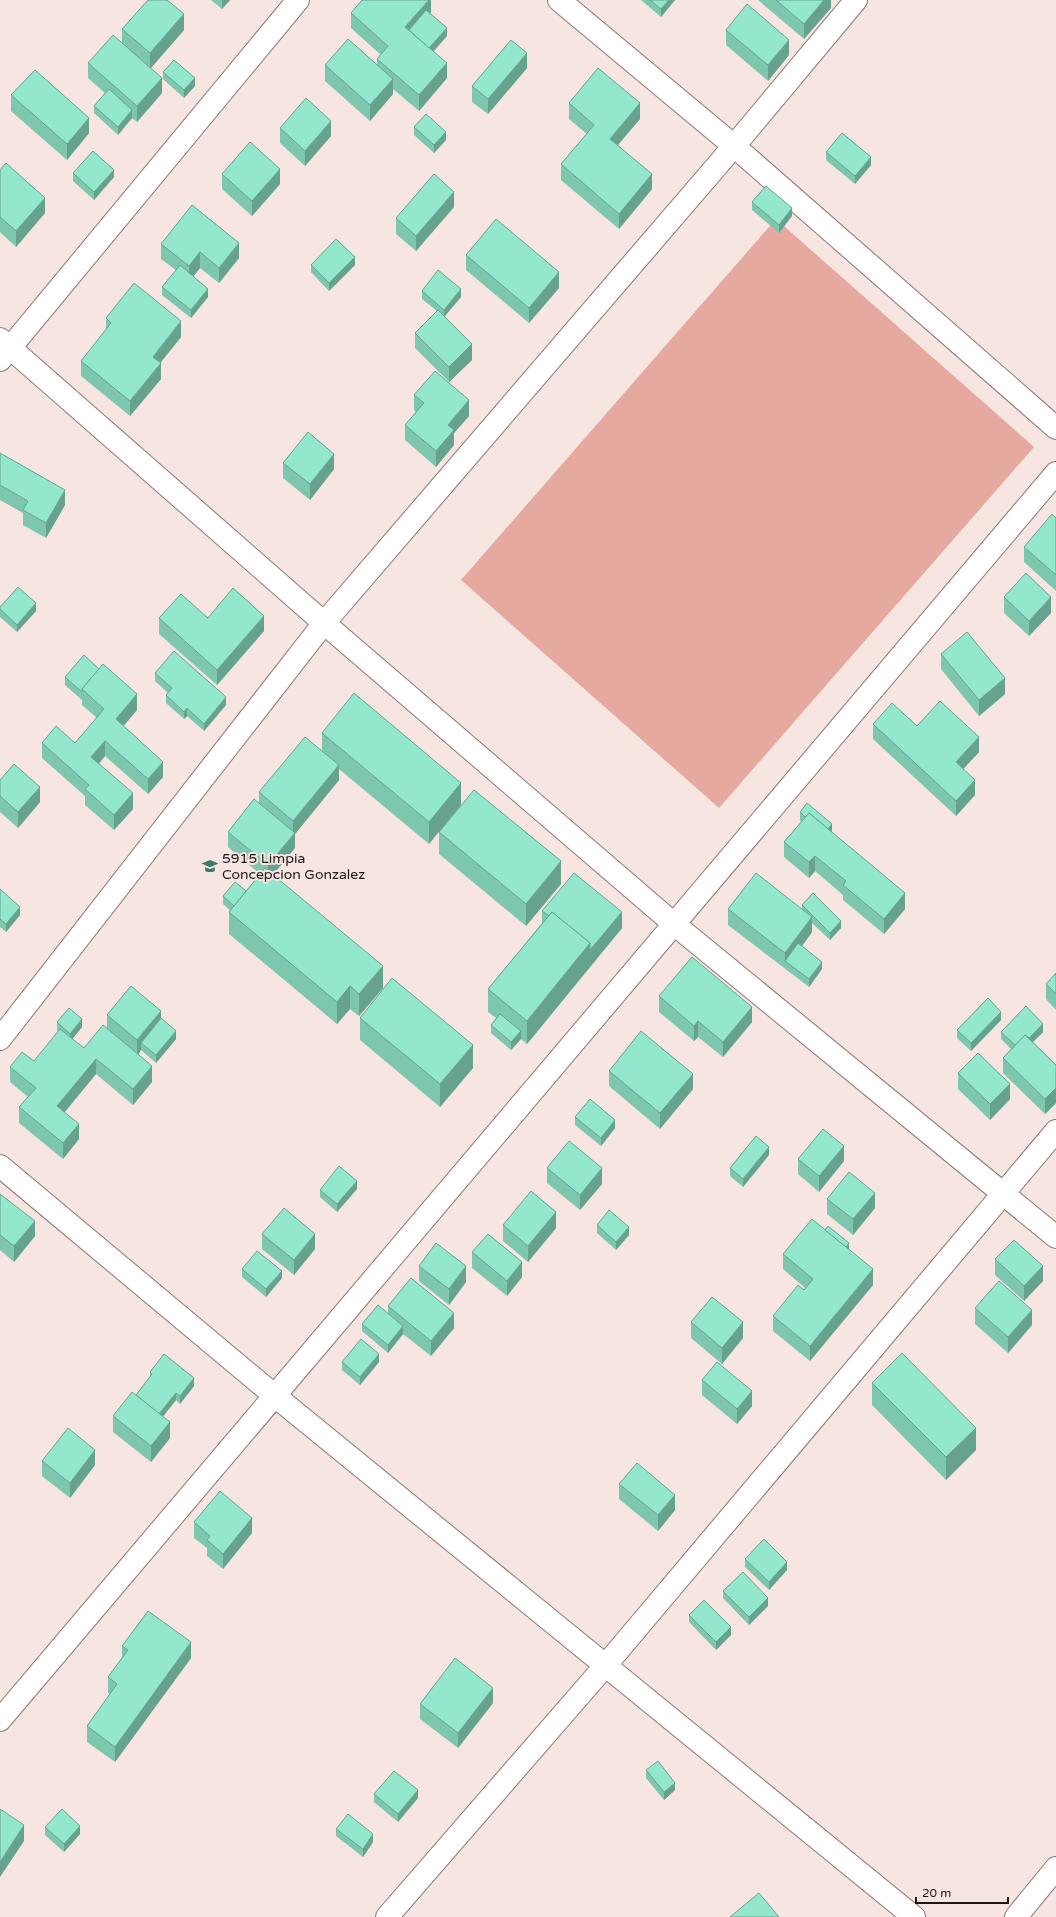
<svg xmlns="http://www.w3.org/2000/svg" width="1056" height="1917" viewBox="0 0 1056 1917" font-family="'Varela Round',sans-serif">
  <style>
    .park { fill: #e5a99f }
    .lines { fill: none; stroke-linecap: round; stroke-linejoin: round }
    .minor-casing { stroke: #887875; stroke-width: 24 }
    .minor { stroke: #fff; stroke-width: 22 }
    .wall { fill: #7ec7af }
    .shaded-wall { fill: #67a28f }
    .building { fill: #93e7cc; stroke: #67a28f }
    .labels { text-anchor: middle; dominant-baseline: central; stroke-width: 4; stroke-linejoin: round; paint-order: stroke }
    .poi-label { font-size: 14px; fill: #1d1716; stroke: #f7e5e1; text-anchor: start }
  </style>
  <rect width="100%" height="100%" fill="#f7e5e1"/>
  <polygon class="park" points="776,219 1034,447 719,808 461,580"/>
  <g class="lines">
    <defs>
      <g id="minor">
        <polyline points="559,0 734,146 1056,428"/>
        <polyline points="0,339 324,623 674,924 1056,1237"/>
        <polyline points="0,360 298,0"/>
        <polyline points="0,1039 324,623 734,146 856,0"/>
        <polyline points="0,1166 275,1396 914,1917"/>
        <polyline points="0,1720 1056,473"/>
        <polyline points="387,1917 605,1666 1056,1131"/>
        <polyline points="1016,1917 1056,1868"/>
      </g>
    </defs>
    <use href="#minor" class="minor-casing"/>
    <use href="#minor" class="minor"/>
  </g>
  <g class="wall">
    <polygon points="211,0 230,0 222,9"/>
    <polygon points="431,0 431,12 430,14 447,36 433,51 447,78 419,111 393,89 393,94 370,121 325,81 325,65 377,64 377,59 381,55 351,28 351,13"/>
    <polygon points="641,0 675,0 661,17"/>
    <polygon points="758,0 831,0 831,8 804,39"/>
    <polygon points="122,29 184,30 151,68 162,93 137,122 132,118 118,135 94,113 94,106 105,93 88,78 88,63 122,43"/>
    <polygon points="726,30 789,55 768,81 726,45"/>
    <polygon points="527,68 488,114 472,102 472,86"/>
    <polygon points="163,72 195,86 184,98 163,79"/>
    <polygon points="11,95 89,133 67,160 11,111"/>
    <polygon points="569,103 640,119 618,145 652,189 619,229 561,180 561,164 587,134 569,119"/>
    <polygon points="414,127 446,140 434,153 414,135"/>
    <polygon points="280,128 331,136 305,166 280,143"/>
    <polygon points="826,152 871,165 855,184 826,160"/>
    <polygon points="0,170 45,213 16,247 0,232"/>
    <polygon points="73,173 114,177 94,200 73,181"/>
    <polygon points="222,174 280,184 252,216 222,189"/>
    <polygon points="752,202 792,216 779,233 752,210"/>
    <polygon points="454,207 416,251 396,234 396,218"/>
    <polygon points="161,244 239,258 219,283 200,268 193,277 208,297 191,318 162,295 162,287 176,270 161,259"/>
    <polygon points="466,255 559,288 529,323 466,270"/>
    <polygon points="311,265 355,265 329,291 311,272"/>
    <polygon points="422,291 461,297 445,316 472,360 449,382 415,348 415,333 437,311 422,299"/>
    <polygon points="106,318 181,337 160,363 161,379 130,416 81,376 81,361 106,330"/>
    <polygon points="414,395 469,416 454,433 454,445 436,467 405,440 405,425 416,412 414,410"/>
    <polygon points="0,453 65,505 46,538 23,525 23,513 0,500"/>
    <polygon points="283,463 334,469 310,500 283,478"/>
    <polygon points="1056,518 1056,591 1024,562 1024,547"/>
    <polygon points="1004,597 1051,613 1029,636 1004,613"/>
    <polygon points="0,607 36,611 17,632 0,617"/>
    <polygon points="159,618 208,618 264,631 217,685 159,634"/>
    <polygon points="941,654 1005,694 979,716 941,669"/>
    <polygon points="155,673 226,705 204,731 187,716 184,719 166,703 166,695 168,693 155,681"/>
    <polygon points="65,677 137,710 123,726 163,777 148,794 105,756 99,764 133,809 114,830 85,805 85,796 42,758 42,743 75,743 97,718 82,705 82,700 65,685"/>
    <polygon points="873,724 917,726 979,752 963,769 975,795 956,816 873,739"/>
    <polygon points="322,733 461,783 429,844 339,769 339,780 295,834 295,848 273,875 383,988 359,1016 350,1009 337,1024 229,934 229,912 230,910 223,904 223,896 246,891 260,874 228,847 228,832 259,804 259,792 322,751"/>
    <polygon points="0,780 40,802 18,828 0,812"/>
    <polygon points="800,812 832,832 905,909 884,934 843,900 843,895 815,871 809,878 784,857 784,842 801,822 800,820"/>
    <polygon points="439,832 561,884 526,926 439,854"/>
    <polygon points="0,889 20,915 6,932 0,927"/>
    <polygon points="802,905 841,928 830,940 812,923 812,932 802,946 822,969 809,987 728,925 728,909 802,909"/>
    <polygon points="542,911 622,928 527,1044 521,1039 511,1050 491,1033 491,1025 496,1018 488,1012 488,989 542,923"/>
    <polygon points="1056,973 1056,1010 1046,999 1046,984"/>
    <polygon points="659,996 752,1022 723,1057 698,1037 694,1041 659,1012"/>
    <polygon points="107,1015 161,1018 176,1039 156,1063 141,1050 138,1055 152,1082 133,1105 96,1074 65,1112 79,1139 63,1159 19,1123 19,1107 28,1097 10,1082 10,1067 34,1061 58,1032 57,1030 57,1022 82,1027 72,1039 84,1048 107,1029"/>
    <polygon points="360,1018 473,1068 440,1107 360,1040"/>
    <polygon points="1001,1020 971,1051 957,1038 957,1030"/>
    <polygon points="1001,1032 1043,1032 1033,1042 1056,1065 1056,1103 1045,1114 1003,1073 1003,1058 1011,1049 1001,1039"/>
    <polygon points="609,1071 693,1089 660,1129 609,1086"/>
    <polygon points="958,1073 1010,1099 990,1120 958,1089"/>
    <polygon points="575,1117 615,1128 601,1146 575,1125"/>
    <polygon points="769,1155 743,1187 730,1176 730,1168"/>
    <polygon points="798,1159 844,1161 819,1192 798,1174"/>
    <polygon points="547,1168 602,1184 580,1210 547,1183"/>
    <polygon points="357,1189 337,1212 320,1197 320,1190"/>
    <polygon points="0,1194 35,1236 14,1262 0,1250"/>
    <polygon points="827,1199 875,1208 853,1235 827,1214"/>
    <polygon points="503,1225 556,1228 528,1262 503,1241"/>
    <polygon points="597,1225 629,1235 616,1250 597,1233"/>
    <polygon points="262,1234 315,1249 294,1275 262,1249"/>
    <polygon points="849,1250 873,1285 810,1361 773,1331 773,1316 805,1288 783,1269 783,1254"/>
    <polygon points="472,1252 522,1277 507,1296 472,1268"/>
    <polygon points="995,1259 1043,1281 1024,1301 995,1275"/>
    <polygon points="419,1266 466,1282 449,1305 419,1281"/>
    <polygon points="242,1269 282,1278 266,1297 242,1277"/>
    <polygon points="388,1306 454,1328 431,1356 403,1334 388,1353 362,1331 362,1324 388,1313"/>
    <polygon points="975,1308 1032,1325 1008,1353 975,1324"/>
    <polygon points="691,1322 743,1338 722,1364 691,1338"/>
    <polygon points="342,1362 379,1362 360,1385 342,1370"/>
    <polygon points="150,1372 194,1386 180,1404 176,1400 163,1417 170,1438 151,1462 113,1432 113,1416 136,1395 150,1377"/>
    <polygon points="702,1380 752,1406 737,1424 702,1395"/>
    <polygon points="872,1383 976,1450 946,1480 872,1405"/>
    <polygon points="42,1461 95,1465 70,1498 42,1476"/>
    <polygon points="619,1484 675,1510 658,1531 619,1499"/>
    <polygon points="194,1522 252,1533 223,1569 207,1556 207,1548 194,1538"/>
    <polygon points="745,1559 787,1570 769,1590 745,1567"/>
    <polygon points="723,1591 768,1606 749,1625 723,1598"/>
    <polygon points="689,1615 731,1635 716,1650 689,1622"/>
    <polygon points="122,1646 191,1658 115,1762 87,1742 87,1726 110,1694 108,1693 108,1677 122,1658"/>
    <polygon points="493,1703 458,1748 420,1719 420,1704"/>
    <polygon points="646,1770 675,1790 664,1800 646,1778"/>
    <polygon points="374,1794 418,1798 398,1822 374,1802"/>
    <polygon points="45,1827 80,1834 64,1852 45,1835"/>
    <polygon points="336,1829 373,1842 363,1857 336,1836"/>
  </g>
  <g class="shaded-wall">
    <polygon points="222,0 230,0 222,9"/>
    <polygon points="429,0 431,0 431,12 409,38 405,27"/>
    <polygon points="669,0 675,0 661,17 661,9"/>
    <polygon points="824,0 831,0 831,8 804,39 804,24"/>
    <polygon points="184,14 184,30 150,69 150,53"/>
    <polygon points="447,28 447,36 426,60 426,52"/>
    <polygon points="789,40 789,55 768,81 768,65"/>
    <polygon points="527,53 527,68 488,114 488,99"/>
    <polygon points="447,63 447,78 419,111 419,95"/>
    <polygon points="162,78 162,93 137,122 137,106"/>
    <polygon points="195,78 195,86 184,98 184,90"/>
    <polygon points="393,79 393,94 370,121 370,105"/>
    <polygon points="640,103 640,119 610,154 610,139"/>
    <polygon points="132,110 132,118 118,135 118,127"/>
    <polygon points="89,118 89,133 67,160 67,144"/>
    <polygon points="331,121 331,136 305,166 305,151"/>
    <polygon points="446,132 446,140 434,153 434,145"/>
    <polygon points="871,157 871,165 855,184 855,176"/>
    <polygon points="280,169 280,184 252,216 252,201"/>
    <polygon points="114,170 114,177 94,200 94,192"/>
    <polygon points="652,174 652,189 619,229 619,214"/>
    <polygon points="454,192 454,207 416,251 416,236"/>
    <polygon points="45,198 45,213 16,247 16,231"/>
    <polygon points="792,208 792,216 779,233 779,225"/>
    <polygon points="239,243 239,258 219,283 219,268"/>
    <polygon points="200,252 200,268 189,282 189,266"/>
    <polygon points="355,257 355,265 329,291 329,283"/>
    <polygon points="559,272 559,288 529,323 529,308"/>
    <polygon points="208,289 208,297 191,318 191,310"/>
    <polygon points="461,289 461,297 444,317 444,310"/>
    <polygon points="181,321 181,337 153,372 153,357"/>
    <polygon points="472,344 472,360 449,382 449,367"/>
    <polygon points="161,363 161,379 130,416 130,401"/>
    <polygon points="469,400 469,416 454,433 454,445 436,467 436,451 448,425"/>
    <polygon points="334,454 334,469 310,500 310,484"/>
    <polygon points="65,490 65,505 46,538 46,523"/>
    <polygon points="1051,597 1051,613 1029,636 1029,621"/>
    <polygon points="36,603 36,611 17,632 17,625"/>
    <polygon points="264,616 264,631 217,685 217,670"/>
    <polygon points="1005,678 1005,694 979,716 979,700"/>
    <polygon points="137,694 137,710 116,735 116,719"/>
    <polygon points="226,697 226,705 204,731 204,724"/>
    <polygon points="187,708 187,716 184,719 184,712"/>
    <polygon points="979,737 979,752 956,777 956,762"/>
    <polygon points="105,741 105,756 91,772 91,757"/>
    <polygon points="163,762 163,777 148,794 148,779"/>
    <polygon points="339,765 339,780 295,834 295,848 268,881 268,865 293,835 293,821"/>
    <polygon points="975,780 975,795 956,816 956,801"/>
    <polygon points="461,783 461,805 429,844 429,822"/>
    <polygon points="40,787 40,802 18,828 18,812"/>
    <polygon points="133,793 133,809 114,830 114,815"/>
    <polygon points="832,824 832,832 824,833"/>
    <polygon points="815,856 815,871 809,878 809,862"/>
    <polygon points="561,861 561,884 526,926 526,904"/>
    <polygon points="905,893 905,909 884,934 884,919"/>
    <polygon points="20,907 20,915 6,932 6,924"/>
    <polygon points="622,912 622,928 527,1044 527,1021 590,943"/>
    <polygon points="812,917 812,932 789,964 785,961 785,953"/>
    <polygon points="841,921 841,928 830,940 830,933"/>
    <polygon points="822,962 822,969 809,987 809,979"/>
    <polygon points="383,966 383,988 359,1016 359,994"/>
    <polygon points="350,986 350,1009 337,1024 337,1002"/>
    <polygon points="752,1007 752,1022 723,1057 723,1042"/>
    <polygon points="161,1011 161,1026 141,1043 141,1050 137,1056 137,1040"/>
    <polygon points="1001,1012 1001,1020 971,1051 971,1043"/>
    <polygon points="82,1019 82,1027 70,1042 70,1034"/>
    <polygon points="698,1021 698,1037 694,1041 694,1026"/>
    <polygon points="1043,1024 1043,1032 1019,1056 1019,1049"/>
    <polygon points="176,1031 176,1039 156,1063 156,1055"/>
    <polygon points="521,1031 521,1039 511,1050 511,1042"/>
    <polygon points="473,1045 473,1068 440,1107 440,1084"/>
    <polygon points="96,1059 96,1074 57,1121 57,1106"/>
    <polygon points="152,1066 152,1082 133,1105 133,1089"/>
    <polygon points="693,1074 693,1089 660,1129 660,1113"/>
    <polygon points="1010,1084 1010,1099 990,1120 990,1104"/>
    <polygon points="1056,1088 1056,1103 1045,1114 1045,1099"/>
    <polygon points="615,1120 615,1128 601,1146 601,1138"/>
    <polygon points="79,1124 79,1139 63,1159 63,1143"/>
    <polygon points="844,1146 844,1161 819,1192 819,1176"/>
    <polygon points="769,1147 769,1155 743,1187 743,1179"/>
    <polygon points="602,1168 602,1184 580,1210 580,1195"/>
    <polygon points="357,1181 357,1189 337,1212 337,1204"/>
    <polygon points="875,1193 875,1208 853,1235 853,1219"/>
    <polygon points="556,1212 556,1228 528,1262 528,1246"/>
    <polygon points="35,1221 35,1236 14,1262 14,1246"/>
    <polygon points="629,1227 629,1235 616,1250 616,1242"/>
    <polygon points="315,1234 315,1249 294,1275 294,1260"/>
    <polygon points="849,1243 849,1251 842,1252"/>
    <polygon points="522,1262 522,1277 507,1296 507,1281"/>
    <polygon points="466,1266 466,1282 449,1305 449,1289"/>
    <polygon points="1043,1266 1043,1281 1024,1301 1024,1286"/>
    <polygon points="873,1269 873,1285 810,1361 810,1346"/>
    <polygon points="282,1271 282,1278 266,1297 266,1289"/>
    <polygon points="1032,1310 1032,1325 1008,1353 1008,1337"/>
    <polygon points="454,1313 454,1328 431,1356 431,1341"/>
    <polygon points="743,1322 743,1338 722,1364 722,1348"/>
    <polygon points="403,1326 403,1334 388,1353 388,1345"/>
    <polygon points="379,1354 379,1362 360,1385 360,1377"/>
    <polygon points="194,1378 194,1386 180,1404 180,1396"/>
    <polygon points="752,1391 752,1406 737,1424 737,1409"/>
    <polygon points="176,1393 176,1400 155,1426 155,1418"/>
    <polygon points="170,1422 170,1438 151,1462 151,1446"/>
    <polygon points="976,1428 976,1450 946,1480 946,1457"/>
    <polygon points="95,1450 95,1465 70,1498 70,1483"/>
    <polygon points="675,1495 675,1510 658,1531 658,1515"/>
    <polygon points="252,1518 252,1533 223,1569 223,1554"/>
    <polygon points="787,1562 787,1570 769,1590 769,1582"/>
    <polygon points="768,1598 768,1606 749,1625 749,1617"/>
    <polygon points="731,1627 731,1635 716,1650 716,1642"/>
    <polygon points="191,1642 191,1658 115,1762 115,1747"/>
    <polygon points="493,1688 493,1703 458,1748 458,1733"/>
    <polygon points="675,1783 675,1790 664,1800 664,1792"/>
    <polygon points="418,1790 418,1798 398,1822 398,1814"/>
    <polygon points="24,1825 24,1841 0,1877 0,1862"/>
    <polygon points="80,1826 80,1834 64,1852 64,1844"/>
    <polygon points="373,1834 373,1842 363,1857 363,1849"/>
  </g>
  <g class="building">
    <polygon points="148,0 167,0 184,14 150,53 122,29"/>
    <polygon points="362,0 429,0 405,27 447,63 419,95 377,59 388,46 351,13"/>
    <polygon points="650,0 669,0 661,9"/>
    <polygon points="776,0 824,0 804,24"/>
    <polygon points="747,4 789,40 768,65 726,30"/>
    <polygon points="426,10 447,28 429,48 409,30"/>
    <polygon points="113,35 162,78 137,106 88,63"/>
    <polygon points="348,39 393,79 370,105 325,65"/>
    <polygon points="511,40 527,53 488,99 472,86"/>
    <polygon points="174,60 195,78 184,90 163,72"/>
    <polygon points="598,68 640,103 610,139 652,174 619,214 561,164 594,125 569,103"/>
    <polygon points="35,70 89,118 67,144 11,95"/>
    <polygon points="109,89 132,110 118,127 94,106"/>
    <polygon points="306,98 331,121 305,151 280,128"/>
    <polygon points="426,114 446,132 434,145 414,127"/>
    <polygon points="842,133 871,157 855,176 826,152"/>
    <polygon points="250,142 280,169 252,201 222,174"/>
    <polygon points="93,151 114,170 94,192 73,173"/>
    <polygon points="6,163 45,198 16,231 0,217 0,170"/>
    <polygon points="434,174 454,192 416,236 396,218"/>
    <polygon points="766,186 792,208 779,225 752,202"/>
    <polygon points="192,205 239,243 219,268 200,252 189,266 161,244"/>
    <polygon points="496,219 559,272 529,308 466,255"/>
    <polygon points="336,239 355,257 329,283 311,265"/>
    <polygon points="180,265 208,289 191,310 162,287"/>
    <polygon points="438,270 461,289 444,310 422,291"/>
    <polygon points="134,283 181,321 153,357 161,363 130,401 81,361 111,323 106,318"/>
    <polygon points="438,310 472,344 449,367 415,333"/>
    <polygon points="435,371 469,400 448,425 454,430 436,451 405,425 424,403 414,395"/>
    <polygon points="308,432 334,454 310,484 283,463"/>
    <polygon points="0,453 65,490 46,523 23,510 28,501 0,485"/>
    <polygon points="1052,514 1056,518 1056,575 1024,547"/>
    <polygon points="1026,573 1051,597 1029,621 1004,597"/>
    <polygon points="18,587 36,603 17,625 0,609 0,607"/>
    <polygon points="233,588 264,616 217,670 159,618 181,594 208,618"/>
    <polygon points="967,632 1005,678 979,700 941,654"/>
    <polygon points="174,651 226,697 204,724 187,708 184,712 166,695 172,688 155,673"/>
    <polygon points="84,655 99,669 82,689 82,692 65,677"/>
    <polygon points="103,664 137,694 116,719 163,762 148,779 105,741 91,757 133,793 114,815 85,789 89,785 42,743 56,726 75,743 104,709 82,689"/>
    <polygon points="354,693 461,783 429,822 322,733"/>
    <polygon points="940,701 979,737 956,762 975,780 956,801 873,724 892,703 917,726"/>
    <polygon points="305,737 339,765 293,821 259,792"/>
    <polygon points="14,764 40,787 18,812 0,796 0,780"/>
    <polygon points="474,790 561,861 526,904 439,832"/>
    <polygon points="254,799 295,833 268,865 228,832"/>
    <polygon points="807,803 832,824 828,829 809,813 805,817 800,812"/>
    <polygon points="809,813 905,893 884,919 843,885 846,881 815,856 809,862 784,842"/>
    <polygon points="265,868 383,966 359,994 350,986 337,1002 229,912"/>
    <polygon points="574,873 622,912 590,950 590,943 552,912 549,916 542,911"/>
    <polygon points="756,873 812,917 785,953 728,909"/>
    <polygon points="235,882 246,891 234,906 223,896"/>
    <polygon points="0,889 20,907 6,924 0,919"/>
    <polygon points="813,893 841,921 830,933 802,905"/>
    <polygon points="552,912 590,943 527,1021 488,989"/>
    <polygon points="798,943 822,962 809,979 785,961"/>
    <polygon points="692,957 752,1007 723,1042 698,1021 694,1026 659,996"/>
    <polygon points="1056,973 1056,994 1046,984"/>
    <polygon points="392,978 473,1045 440,1084 360,1018"/>
    <polygon points="131,986 161,1011 137,1040 107,1015"/>
    <polygon points="988,998 1001,1012 971,1043 957,1030"/>
    <polygon points="1026,1006 1043,1024 1029,1038 1025,1035 1015,1045 1001,1032"/>
    <polygon points="69,1008 82,1019 70,1034 57,1022"/>
    <polygon points="500,1014 521,1031 511,1042 491,1025"/>
    <polygon points="161,1018 176,1031 156,1055 141,1043"/>
    <polygon points="103,1025 152,1066 133,1089 96,1059 57,1106 79,1124 63,1143 19,1107 36,1088 10,1067 22,1052 34,1061 60,1029 84,1048"/>
    <polygon points="641,1031 693,1074 660,1113 609,1071"/>
    <polygon points="1025,1035 1056,1065 1056,1088 1045,1099 1003,1058"/>
    <polygon points="978,1053 1010,1084 990,1104 958,1073"/>
    <polygon points="590,1099 615,1120 601,1138 575,1117"/>
    <polygon points="823,1129 844,1146 819,1176 798,1159"/>
    <polygon points="756,1136 769,1147 743,1179 730,1168"/>
    <polygon points="569,1141 602,1168 580,1195 547,1168"/>
    <polygon points="339,1166 357,1181 337,1204 320,1190"/>
    <polygon points="849,1172 875,1193 853,1219 827,1199"/>
    <polygon points="531,1191 556,1212 528,1246 503,1225"/>
    <polygon points="0,1194 35,1221 14,1246 0,1235"/>
    <polygon points="284,1208 315,1234 294,1260 262,1234"/>
    <polygon points="609,1210 629,1227 616,1242 597,1225"/>
    <polygon points="812,1219 873,1269 810,1346 773,1316 798,1285 804,1290 813,1279 783,1254"/>
    <polygon points="828,1226 849,1243 846,1247 825,1230"/>
    <polygon points="488,1234 522,1262 507,1281 472,1252"/>
    <polygon points="1014,1240 1043,1266 1024,1286 995,1259"/>
    <polygon points="436,1243 466,1266 449,1289 419,1266"/>
    <polygon points="257,1251 282,1271 266,1289 242,1269"/>
    <polygon points="411,1278 454,1313 431,1341 388,1306"/>
    <polygon points="999,1281 1032,1310 1008,1337 975,1308"/>
    <polygon points="712,1297 743,1322 722,1348 691,1322"/>
    <polygon points="378,1305 403,1326 388,1345 362,1324"/>
    <polygon points="361,1339 379,1354 360,1377 342,1362"/>
    <polygon points="902,1353 976,1428 946,1457 872,1383"/>
    <polygon points="164,1354 194,1378 180,1396 176,1393 159,1414 136,1395 152,1374 150,1372"/>
    <polygon points="717,1362 752,1391 737,1409 702,1380"/>
    <polygon points="132,1392 170,1422 151,1446 113,1416"/>
    <polygon points="68,1428 95,1450 70,1483 42,1461"/>
    <polygon points="637,1463 675,1495 658,1515 619,1484"/>
    <polygon points="220,1491 252,1518 223,1554 207,1540 210,1536 194,1522"/>
    <polygon points="764,1539 787,1562 769,1582 745,1559"/>
    <polygon points="743,1572 768,1598 749,1617 723,1591"/>
    <polygon points="704,1600 731,1627 716,1642 689,1615"/>
    <polygon points="148,1611 191,1642 115,1747 87,1726 117,1684 108,1677 128,1650 122,1646"/>
    <polygon points="455,1658 493,1688 458,1733 420,1704"/>
    <polygon points="658,1761 675,1783 664,1792 646,1770"/>
    <polygon points="394,1771 418,1790 398,1814 374,1794"/>
    <polygon points="0,1809 24,1825 0,1862"/>
    <polygon points="62,1809 80,1826 64,1844 45,1827"/>
    <polygon points="348,1814 373,1834 363,1849 336,1829"/>
    <polygon points="759,1893 779,1917 730,1917"/>
  </g>
  <defs>
    <symbol id="school-bare" viewBox="-9 -9 18 18"><path d="M0-5L7-2L0 1L-7-2ZM-4 1L0 2.5L4 1V4Q0 6-4 4Z" fill="#3e7d6a" stroke="#f7e5e1" stroke-width="2.5" paint-order="stroke"/></symbol>
  </defs>
  <g fill-rule="evenodd">
    <use href="#school-bare" x="199" y="855" width="22" height="22"/>
  </g>
  <g class="labels">
    <g class="poi-label">
      <text x="222" y="858">5915 Limpia<tspan x="222" dy="16">Concepcion Gonzalez</tspan></text>
    </g>
  </g>
  <path d="M916 1897v6h92v-6" fill="none" stroke="#1d1716" stroke-width="2"/>
  <text x="922" y="1897" font-size="12" fill="#1d1716" stroke="#f7e5e1" stroke-width="3" paint-order="stroke">20 m</text>
</svg>
